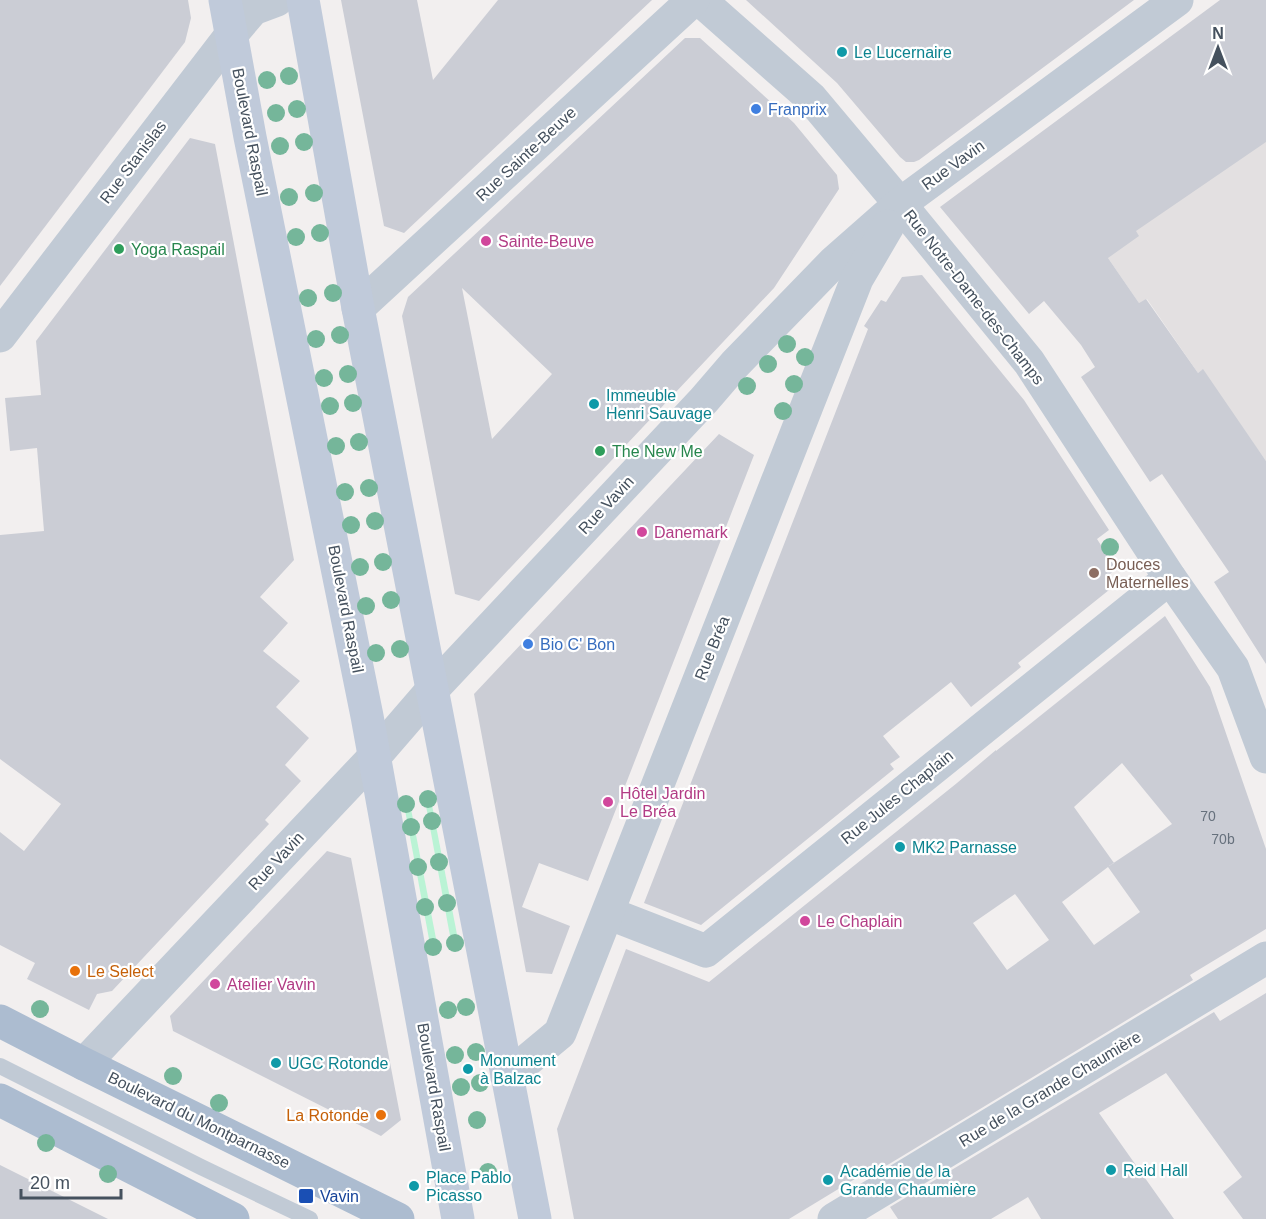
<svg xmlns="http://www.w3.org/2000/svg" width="1266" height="1219" viewBox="0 0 1266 1219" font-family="Helvetica,sans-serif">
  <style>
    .education { fill: #e3e0e1 }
    .green { fill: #baf3d5 }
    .building { fill: #cbcdd5; fill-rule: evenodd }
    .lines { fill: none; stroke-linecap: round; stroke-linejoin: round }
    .lane { stroke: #c1cad5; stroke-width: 16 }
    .street { stroke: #c1cad5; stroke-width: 33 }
    .secondary { stroke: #c0cada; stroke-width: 33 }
    .primary { stroke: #acbcd0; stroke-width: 33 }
    .tree { fill: #75b69a }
    .culture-dot { fill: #0f9aa8; stroke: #fff; stroke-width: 2 }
    .shop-dot { fill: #3f7fe0; stroke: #fff; stroke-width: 2 }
    .hotel-dot { fill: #d1479c; stroke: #fff; stroke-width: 2 }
    .leisure-dot { fill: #2e9e5b; stroke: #fff; stroke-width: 2 }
    .education-dot { fill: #8d6e63; stroke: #fff; stroke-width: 2 }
    .food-dot { fill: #e8710a; stroke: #fff; stroke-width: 2 }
    .transit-dot { fill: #1a4fb4; stroke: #fff; stroke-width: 2 }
    .labels { text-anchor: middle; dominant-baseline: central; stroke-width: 4.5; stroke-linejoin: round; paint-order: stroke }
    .number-label { font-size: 14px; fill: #66707c }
    .culture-label { font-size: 16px; fill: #0d838f; stroke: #fff; text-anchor: start }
    .shop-label { font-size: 16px; fill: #366cbe; stroke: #fff; text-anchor: start }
    .street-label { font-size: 16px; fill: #45515e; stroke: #fff }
    .hotel-label { font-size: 16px; fill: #b23c85; stroke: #fff; text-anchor: start }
    .leisure-label { font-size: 16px; fill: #27864d; stroke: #fff; text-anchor: start }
    .education-label { font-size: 16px; fill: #785e54; stroke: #fff; text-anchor: start }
    .food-label { font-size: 16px; fill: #c56008; stroke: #fff; text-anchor: start }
    .transit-label { font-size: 16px; fill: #164399; stroke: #fff; text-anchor: start }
  </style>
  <rect width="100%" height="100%" fill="#f2efef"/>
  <polygon class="education" points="1266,72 1266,461 1202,370 1198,373 1147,299 1139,303 1077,213"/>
  <g class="green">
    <polygon points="432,805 460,950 453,952 426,806"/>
    <polygon points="411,809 439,954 432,955 405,810"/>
  </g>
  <g class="building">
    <polygon points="0,0 188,0 191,18 185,42 0,286"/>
    <polygon points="341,0 417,0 433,80 498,0 652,0 404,233 384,226"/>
    <polygon points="746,0 1134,0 919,160 914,162 906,162 900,157 837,83"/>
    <polygon points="1220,0 1266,0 1266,142 1136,231 1139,236 1108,258 1139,303 1146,299 1198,373 1203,369 1266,461 1266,664 1214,582 1229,572 1162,474 1150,482 1081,377 1095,367 1081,345 1044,301 1029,314 940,207"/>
    <path d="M685,38h15l94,85 43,52 2,14 -65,99 -295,313 -24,-7 -53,-278 6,-19zM462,288l90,86 -60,65z"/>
    <polygon points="190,138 215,144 294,560 260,597 288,623 263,651 300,681 276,707 309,738 285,765 301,781 265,820 269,824 112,991 97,994 89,1010 27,979 35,963 0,945 0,832 24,851 61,804 0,759 0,535 44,531 37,448 10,451 5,398 41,395 36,341"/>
    <polygon points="922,275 1024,400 1109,530 1097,539 1116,569 1106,577 1114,586 1018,663 1021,667 971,707 951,682 883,736 900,757 890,764 894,769 701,925 644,903 868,329 864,326 881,300 886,302 902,277"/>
    <polygon points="719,434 754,455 588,881 539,863 522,907 570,926 552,974 526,972 474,694"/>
    <path d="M1165,616l45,71 56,162v80l-76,46 3,5 -322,195 -3,-4 -79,48h-215l-17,-90 69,-180 83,33 248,-199 39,-33v1l24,-19zM1122,763l50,61 -63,42 5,-3 -40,-56zM1108,867l32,45 -46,33 -32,-43zM1015,894l34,46 -42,30 -34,-47z"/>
    <polygon points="327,851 351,858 367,942 401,1120 381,1136 173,1031 170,1016"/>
    <polygon points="1266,993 1266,1219 1243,1219 1223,1192 1242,1177 1166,1073 1099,1113 1174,1219 1041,1219 1028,1197 991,1219 898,1219 890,1207 1214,1012 1220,1021"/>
    <polygon points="0,1165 108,1219 0,1219"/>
  </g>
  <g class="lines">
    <polyline class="lane" points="0,1066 201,1167 310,1219"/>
    <g class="street">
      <polyline points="700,0 811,98 900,204 1029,362 1170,578 1233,668 1266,757"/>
      <polyline points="358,308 693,0"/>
      <polyline points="0,336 231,35 253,9 277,0"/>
      <polyline points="608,913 706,951 1170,578"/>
      <polyline points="84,1064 375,756 432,690 704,400 735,364 833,263 900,204 1177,0"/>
      <polyline points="507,1077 560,1033 857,279 888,226"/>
      <polyline points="834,1219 1266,958"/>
    </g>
    <g class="secondary">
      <polyline points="225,0 250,137 367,716 458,1219"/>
      <polyline points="303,0 358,308 535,1219"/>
    </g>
    <g class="primary">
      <polyline points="0,1021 84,1064 398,1219"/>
      <polyline points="0,1100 233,1219"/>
    </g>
  </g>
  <g class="tree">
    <circle cx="289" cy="76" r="9"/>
    <circle cx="267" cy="80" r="9"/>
    <circle cx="297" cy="109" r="9"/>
    <circle cx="276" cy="113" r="9"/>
    <circle cx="304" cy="142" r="9"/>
    <circle cx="280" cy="146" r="9"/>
    <circle cx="314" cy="193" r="9"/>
    <circle cx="289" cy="197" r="9"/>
    <circle cx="320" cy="233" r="9"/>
    <circle cx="296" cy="237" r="9"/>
    <circle cx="333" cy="293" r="9"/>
    <circle cx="308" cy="298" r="9"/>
    <circle cx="340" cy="335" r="9"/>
    <circle cx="316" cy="339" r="9"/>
    <circle cx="787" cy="344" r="9"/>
    <circle cx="805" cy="357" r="9"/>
    <circle cx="768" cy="364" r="9"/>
    <circle cx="348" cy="374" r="9"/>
    <circle cx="324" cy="378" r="9"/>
    <circle cx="794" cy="384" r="9"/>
    <circle cx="747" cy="386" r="9"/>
    <circle cx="353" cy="403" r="9"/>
    <circle cx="330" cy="406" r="9"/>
    <circle cx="783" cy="411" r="9"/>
    <circle cx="359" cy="442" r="9"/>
    <circle cx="336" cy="446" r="9"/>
    <circle cx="369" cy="488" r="9"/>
    <circle cx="345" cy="492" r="9"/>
    <circle cx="375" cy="521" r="9"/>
    <circle cx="351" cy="525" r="9"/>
    <circle cx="1110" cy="547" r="9"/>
    <circle cx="383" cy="562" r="9"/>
    <circle cx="360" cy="567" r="9"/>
    <circle cx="391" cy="600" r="9"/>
    <circle cx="366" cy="606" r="9"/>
    <circle cx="400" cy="649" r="9"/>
    <circle cx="376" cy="653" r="9"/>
    <circle cx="428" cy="799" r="9"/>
    <circle cx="406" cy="804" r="9"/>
    <circle cx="432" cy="821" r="9"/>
    <circle cx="411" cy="827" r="9"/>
    <circle cx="439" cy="862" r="9"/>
    <circle cx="418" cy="867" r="9"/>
    <circle cx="447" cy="903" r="9"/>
    <circle cx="425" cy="907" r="9"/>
    <circle cx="455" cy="943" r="9"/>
    <circle cx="433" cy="947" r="9"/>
    <circle cx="466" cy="1007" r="9"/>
    <circle cx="40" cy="1009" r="9"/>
    <circle cx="448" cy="1010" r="9"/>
    <circle cx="476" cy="1052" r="9"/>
    <circle cx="455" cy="1055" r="9"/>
    <circle cx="173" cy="1076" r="9"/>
    <circle cx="480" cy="1083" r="9"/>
    <circle cx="461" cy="1087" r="9"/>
    <circle cx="219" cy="1103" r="9"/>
    <circle cx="477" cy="1120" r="9"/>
    <circle cx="46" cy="1143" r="9"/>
    <circle cx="488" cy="1172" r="9"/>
    <circle cx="108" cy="1174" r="9"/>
  </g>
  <g class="culture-dot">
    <circle cx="842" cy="52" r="6"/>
    <circle cx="594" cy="404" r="6"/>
    <circle cx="900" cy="847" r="6"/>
    <circle cx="276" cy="1063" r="6"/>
    <circle cx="468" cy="1069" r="6"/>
    <circle cx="1111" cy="1170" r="6"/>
    <circle cx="828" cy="1180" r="6"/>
    <circle cx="414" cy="1186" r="6"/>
  </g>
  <g class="shop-dot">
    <circle cx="756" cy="109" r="6"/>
    <circle cx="528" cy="644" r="6"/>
  </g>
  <g class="hotel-dot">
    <circle cx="486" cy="241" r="6"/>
    <circle cx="642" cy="532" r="6"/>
    <circle cx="608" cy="802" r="6"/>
    <circle cx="805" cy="921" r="6"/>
    <circle cx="215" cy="984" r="6"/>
  </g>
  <g class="leisure-dot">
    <circle cx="119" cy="249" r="6"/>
    <circle cx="600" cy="451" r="6"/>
  </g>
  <circle class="education-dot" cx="1094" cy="573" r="6"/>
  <g class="food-dot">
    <circle cx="75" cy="971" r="6"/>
    <circle cx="381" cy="1115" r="6"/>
  </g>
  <rect class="transit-dot" x="298" y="1188" width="16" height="16" rx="3"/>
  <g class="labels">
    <g class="number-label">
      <text x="1208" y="816">70</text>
      <text x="1223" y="839">70b</text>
    </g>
    <g class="culture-label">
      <text x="854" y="52">Le Lucernaire</text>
      <text x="606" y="395">Immeuble<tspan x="606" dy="18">Henri Sauvage</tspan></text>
      <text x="912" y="847">MK2 Parnasse</text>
      <text x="480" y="1060">Monument<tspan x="480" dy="18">à Balzac</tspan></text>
      <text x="288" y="1063">UGC Rotonde</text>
      <text x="1123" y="1170">Reid Hall</text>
      <text x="840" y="1171">Académie de la<tspan x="840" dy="18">Grande Chaumière</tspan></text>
      <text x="426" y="1177">Place Pablo<tspan x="426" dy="18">Picasso</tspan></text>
    </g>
    <g class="shop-label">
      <text x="768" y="109">Franprix</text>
      <text x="540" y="644">Bio C' Bon</text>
    </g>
    <g class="street-label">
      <text transform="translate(250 132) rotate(79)">Boulevard Raspail</text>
      <text transform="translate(526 154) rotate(-43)">Rue Sainte-Beuve</text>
      <text transform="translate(133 162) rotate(-53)">Rue Stanislas</text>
      <text transform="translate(953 165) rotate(-36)">Rue Vavin</text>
      <text transform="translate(974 297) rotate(52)">Rue Notre-Dame-des-Champs</text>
      <text transform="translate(606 505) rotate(-47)">Rue Vavin</text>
      <text transform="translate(346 609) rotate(79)">Boulevard Raspail</text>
      <text transform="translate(712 648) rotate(-68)">Rue Bréa</text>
      <text transform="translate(897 797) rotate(-39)">Rue Jules Chaplain</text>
      <text transform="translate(276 861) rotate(-47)">Rue Vavin</text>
      <text transform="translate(434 1087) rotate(80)">Boulevard Raspail</text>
      <text transform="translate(1050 1089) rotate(-31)">Rue de la Grande Chaumière</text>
      <text transform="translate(199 1120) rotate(26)">Boulevard du Montparnasse</text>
    </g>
    <g class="hotel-label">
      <text x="498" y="241">Sainte-Beuve</text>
      <text x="654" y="532">Danemark</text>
      <text x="620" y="793">Hôtel Jardin<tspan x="620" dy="18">Le Bréa</tspan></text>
      <text x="817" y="921">Le Chaplain</text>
      <text x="227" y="984">Atelier Vavin</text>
    </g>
    <g class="leisure-label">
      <text x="131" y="249">Yoga Raspail</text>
      <text x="612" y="451">The New Me</text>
    </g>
    <g class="education-label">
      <text x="1106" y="564">Douces<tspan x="1106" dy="18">Maternelles</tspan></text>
    </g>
    <g class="food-label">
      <text x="87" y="971">Le Select</text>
      <text x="369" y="1115" text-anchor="end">La Rotonde</text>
    </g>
    <g class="transit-label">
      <text x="320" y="1196">Vavin</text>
    </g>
  </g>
  <g transform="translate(1218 48)" stroke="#ffffff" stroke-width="4.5" paint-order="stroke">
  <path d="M0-4.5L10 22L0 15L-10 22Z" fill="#45515e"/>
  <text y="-9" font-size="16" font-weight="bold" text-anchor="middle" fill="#45515e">N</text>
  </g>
  <path d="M21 1189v9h100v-9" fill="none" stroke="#45515e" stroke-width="3"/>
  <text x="30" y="1189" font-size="18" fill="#45515e" stroke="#ffffff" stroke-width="4.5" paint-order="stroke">20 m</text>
</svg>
